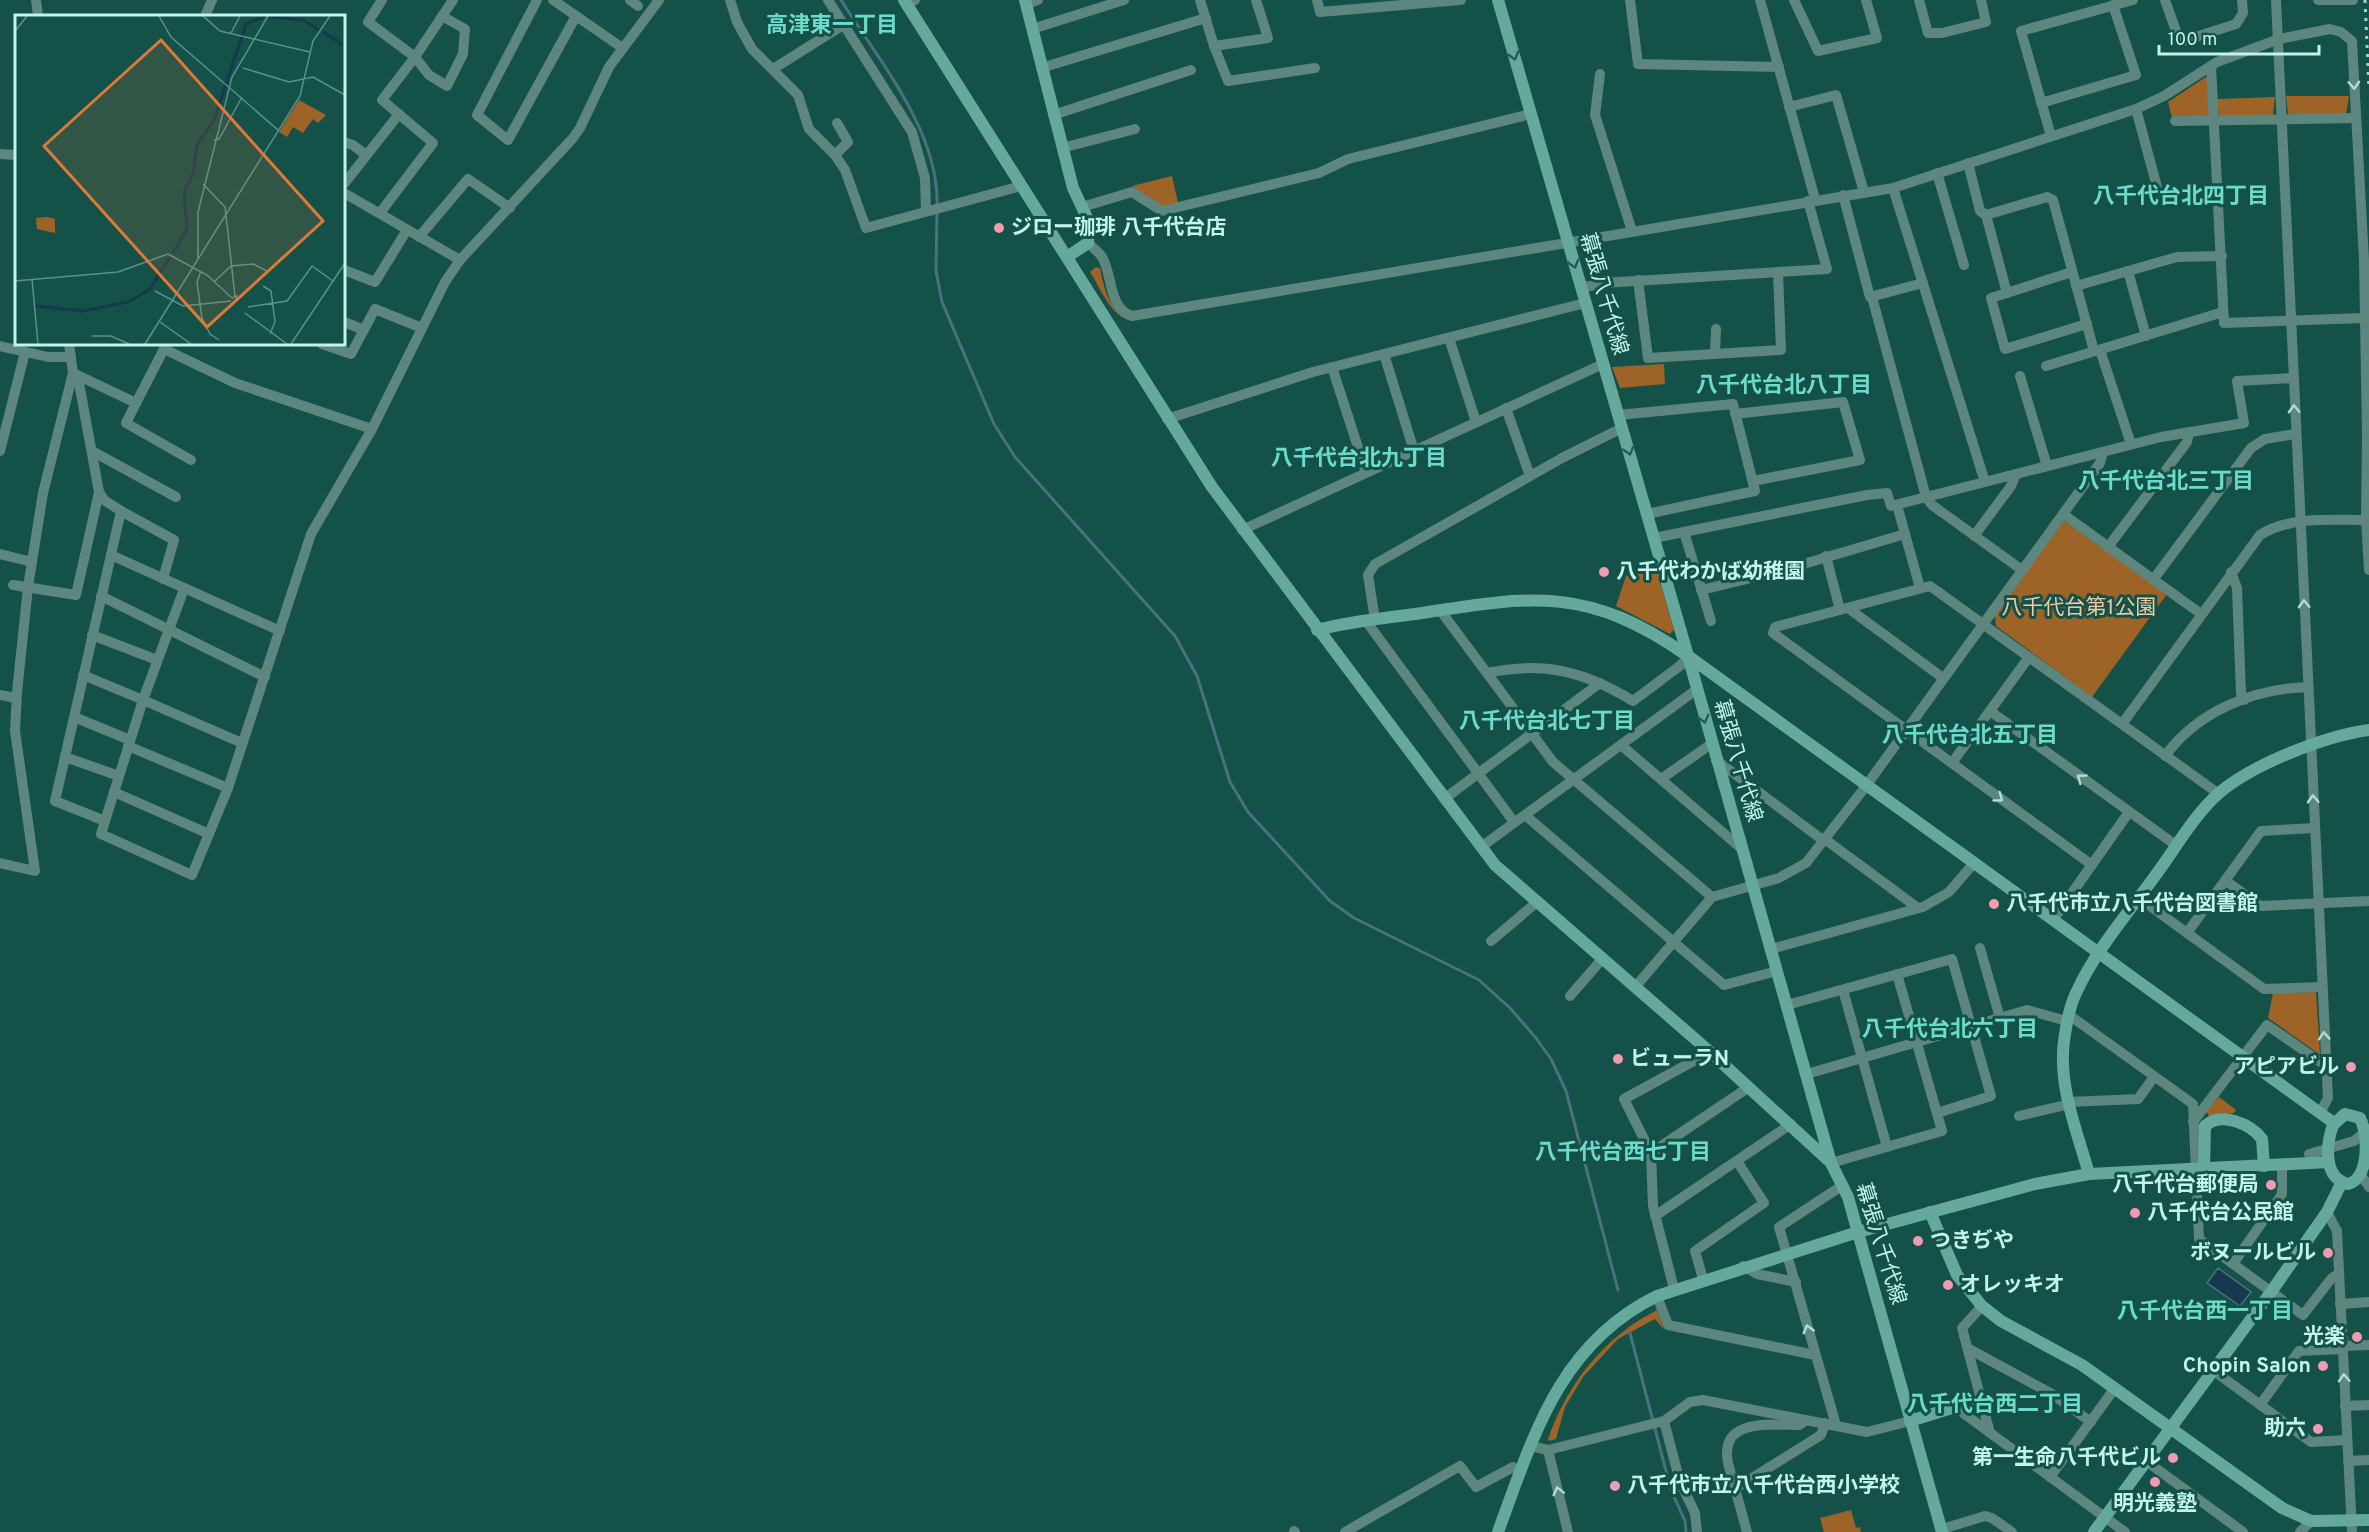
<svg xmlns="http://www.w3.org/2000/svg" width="2369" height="1532" viewBox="0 0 2369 1532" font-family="Overpass,'Noto Sans JP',sans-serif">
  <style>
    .green { fill: #9e6326 }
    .water { fill: #173950; stroke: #4a717e; stroke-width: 1.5 }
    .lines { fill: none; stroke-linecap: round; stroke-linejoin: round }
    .stream { stroke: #4a717e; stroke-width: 3 }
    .street { stroke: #5d867f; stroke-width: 10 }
    .secondary { stroke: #65a99d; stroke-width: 12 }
    .rail { stroke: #a0d4cb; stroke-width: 3; stroke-dasharray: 3 6; stroke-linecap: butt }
    .oneway { stroke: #1f5e56 }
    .oneway2 { stroke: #aeded5 }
    .poi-dot { fill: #f19ab1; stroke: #135149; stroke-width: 2 }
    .labels { text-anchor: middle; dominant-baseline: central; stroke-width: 6; stroke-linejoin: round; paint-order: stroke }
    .poi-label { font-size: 21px; font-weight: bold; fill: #c2f4ea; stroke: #135149; text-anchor: start }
    .street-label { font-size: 21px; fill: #c2f4ea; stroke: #135149 }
    .park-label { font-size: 21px; fill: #f2c7a2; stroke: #135149 }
    .neighbourhood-label { font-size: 22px; font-weight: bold; fill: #6ddbca; stroke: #135149 }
    .inset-river { fill: none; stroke: #173950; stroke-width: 3 }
    .inset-road { fill: none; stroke: #599289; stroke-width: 1.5 }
    .view { fill: #e07838; fill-opacity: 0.15; stroke: #e07838; stroke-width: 3 }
    .inset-edge { fill: none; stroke: #c2f4ea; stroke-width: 3 }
  </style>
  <rect width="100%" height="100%" fill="#135149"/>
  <g class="green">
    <polygon points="2206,77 2209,80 2210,115 2208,117 2172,118 2168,102"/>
    <polygon points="2286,96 2349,96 2346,114 2288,114"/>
    <polygon points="2275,97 2273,115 2219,117 2217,99"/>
    <polygon points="1172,176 1178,203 1162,206 1132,186"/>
    <path d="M1096,267l4,1c4,22 11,46 32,53 -21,-4 -31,-32 -42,-49z"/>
    <polygon points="1664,364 1665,384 1620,388 1612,367"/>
    <polygon points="2064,521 2167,594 2092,697 1996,626 1995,615"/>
    <polygon points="1656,568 1674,630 1670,634 1616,606 1626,576"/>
    <polygon points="2316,992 2320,1054 2319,1054 2268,1018 2273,993"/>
    <polygon points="2219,1097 2236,1110 2234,1113 2209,1116 2206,1111"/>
    <path d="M1657,1310l7,20 -9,-11 -37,20 -35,38 -18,30 -9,32 -7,2 -1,-2c19,-55 57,-103 109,-129z"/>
    <polygon points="1851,1510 1856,1528 1860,1527 1861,1532 1824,1532 1820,1518"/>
  </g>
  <polygon class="water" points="2218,1268 2251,1292 2240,1306 2207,1283"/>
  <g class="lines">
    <g class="stream">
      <path d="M841,0c38,61 98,131 96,205"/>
      <polyline points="937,212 936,271 942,302 994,424 1015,457 1175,636 1197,676 1230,782 1248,812 1330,901 1354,918 1479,980 1510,1008 1536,1038 1551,1059 1566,1091 1618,1290"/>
      <polyline points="1630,1333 1671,1490 1685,1521 1686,1532"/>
    </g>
    <g class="street">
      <polyline points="36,0 38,16"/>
      <polyline points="382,0 368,22 415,57 429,75 447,86 463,54 465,29 442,16"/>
      <polyline points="537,0 477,115 508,140 576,16"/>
      <polyline points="553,0 621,47"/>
      <polyline points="630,0 638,6"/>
      <polyline points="730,0 737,22 752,49 798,95 809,129 835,155 845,170 866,228 1021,186"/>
      <polyline points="828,0 912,132 925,178 926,211"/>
      <polyline points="1200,0 1214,46 1268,38 1256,0"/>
      <polyline points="1317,0 1320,12 1461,0"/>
      <polyline points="1630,0 1638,64 1779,67"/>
      <polyline points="1760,0 1815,199"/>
      <polyline points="1794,0 1818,51 1877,38 1866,0"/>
      <polyline points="1919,0 1928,33 1942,33 1986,22 1981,0"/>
      <polyline points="2165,0 2180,42 2236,24 2243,13 2242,0"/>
      <polyline points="2276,0 2328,1098 2320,1113"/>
      <polyline points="2318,0 2353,0"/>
      <polyline points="907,4 915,0"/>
      <polyline points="1026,4 1038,0"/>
      <polyline points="205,16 212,0"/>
      <polyline points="1032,29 1124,0"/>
      <polyline points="1214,46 1228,81 1315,68"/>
      <polyline points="2211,66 2224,323 2364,318"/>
      <polyline points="1041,68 1206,18"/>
      <polyline points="773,69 843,25"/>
      <polyline points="1600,74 1595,115 1632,231"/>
      <polyline points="2041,103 2136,75 2113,5"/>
      <polyline points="1789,107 1836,95 1864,192"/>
      <polyline points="2136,109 2160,198"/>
      <polyline points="1053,115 1191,70"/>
      <polyline points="2175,121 2356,118"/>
      <polyline points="2051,136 2021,31 2133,0"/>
      <polyline points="344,142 353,145 366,155"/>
      <polyline points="1062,148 1135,129"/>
      <polyline points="0,154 16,155"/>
      <polyline points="835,155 848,142 837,123"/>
      <polyline points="1968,163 1980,211 1986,215 2007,293"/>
      <polyline points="1937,173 1964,265"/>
      <polyline points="344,184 399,114"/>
      <polyline points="1893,188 1985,482"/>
      <polyline points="344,193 460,260"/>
      <polyline points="1843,195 1870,297 1923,283"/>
      <polyline points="1082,207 1132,192 1162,211 1319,173 1348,159 1531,114"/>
      <polyline points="380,213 433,143 382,100 415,57 453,0"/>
      <polyline points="1986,215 2047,197 2053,200 2094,351"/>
      <polyline points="419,237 468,179 510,208"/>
      <path d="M1088,243c5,5 11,9 14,14 11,18 6,51 30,59l761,-128 243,-79 28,-13 53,-34 62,-23 51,-10 11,3 11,9 12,219 3,176 -1,84 3,50"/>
      <polyline points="344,270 375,282 407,230"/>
      <polyline points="2128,271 2146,336"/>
      <polyline points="2072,272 1991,298 2005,349 2087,324"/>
      <polyline points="1638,280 1648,358 1781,350 1778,272"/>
      <polyline points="2076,286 2177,257 2222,256"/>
      <polyline points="1581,288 1603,283 1827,269 1808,201"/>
      <polyline points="1872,297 1926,497 1932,505 2022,570"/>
      <polyline points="344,322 364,330"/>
      <polyline points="1449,338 1476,422"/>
      <polyline points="69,344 73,373 79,383 99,492 104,500 121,511 55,801 105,821 101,834 192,875 228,788 311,534 372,429 445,282 460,260 573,138 580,128 609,67 659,0"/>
      <polyline points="322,344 351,354 375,309 422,328"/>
      <polyline points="0,346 48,357 71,357"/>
      <polyline points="2100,350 2131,444"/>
      <polyline points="1384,354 1414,451"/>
      <polyline points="1715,354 1716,329"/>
      <polyline points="2046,366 2223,312"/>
      <polyline points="1332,367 1366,472"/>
      <polyline points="2020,376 2047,466"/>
      <polyline points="136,403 126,423 191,460"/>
      <polyline points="1506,408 1530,476"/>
      <polyline points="1735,414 1843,402 1860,460 1753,481"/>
      <polyline points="1618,415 1733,404 1755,491 1647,514"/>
      <polyline points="1167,419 1313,372 1585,303"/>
      <polyline points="0,451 25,352"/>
      <polyline points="92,451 176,497"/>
      <polyline points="1897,505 1920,588"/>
      <polyline points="121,511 174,540 163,579"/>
      <polyline points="2063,514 2201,614"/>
      <polyline points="1242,530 1603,364"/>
      <polyline points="1684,532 1711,621"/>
      <polyline points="1974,536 2011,486 2016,474"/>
      <polyline points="1654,538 1867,495 1887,493 1891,506 2161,437 2244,423 2237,381 2293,378"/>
      <polyline points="2108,547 2187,442 2189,432"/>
      <polyline points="0,554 32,562"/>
      <polyline points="111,555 280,631"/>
      <polyline points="1826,556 1840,610"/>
      <polyline points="2231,572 2237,588 2241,693 2244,700"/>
      <polyline points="2153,580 2251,448 2265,439 2295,434"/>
      <polyline points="13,585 76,595 99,492"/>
      <polyline points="1701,590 1780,571 1905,534"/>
      <polyline points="101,596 265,677"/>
      <polyline points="1848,608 1943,678"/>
      <polyline points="1440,610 1553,762 1712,897"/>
      <polyline points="1375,620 1368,575 1375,564 1562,458 1622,428"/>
      <polyline points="1366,621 1514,822"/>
      <polyline points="92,635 157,660"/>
      <path d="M1487,673c56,-12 97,-2 146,28l48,-36 7,-9"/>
      <polyline points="83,675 143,700 184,589"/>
      <polyline points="0,695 16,698"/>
      <polyline points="1990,711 2177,846"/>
      <polyline points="74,717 130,740"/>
      <path d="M2122,724l138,-189c30,-19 71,-15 106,-15"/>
      <polyline points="1621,745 1742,849"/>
      <polyline points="128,746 228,788"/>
      <path d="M2165,756c33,-45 88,-67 142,-69"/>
      <polyline points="65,757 119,776"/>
      <polyline points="1716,760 1824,841"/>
      <polyline points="1952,763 2029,657"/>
      <polyline points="1661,779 1711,744"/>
      <polyline points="114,792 209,834"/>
      <polyline points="1444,799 1600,683"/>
      <polyline points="1525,815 1724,985 1777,971"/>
      <polyline points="105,821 143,700 242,743"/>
      <polyline points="1826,840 1918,908"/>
      <polyline points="1481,847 1696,690"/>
      <polyline points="0,863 35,871 15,731 17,692 28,587 43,493 73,373 136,403 164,349 235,383 372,429"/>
      <polyline points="2092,865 1773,633 1775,627 1930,586 2219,794"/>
      <polyline points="2226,881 2261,906 2369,901"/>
      <polyline points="2139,898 2264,989 2321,987"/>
      <polyline points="2053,920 2129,812"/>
      <polyline points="2187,933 2261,831 2315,828"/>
      <polyline points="1491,941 1537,902"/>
      <polyline points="1980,948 2000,1018"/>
      <polyline points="1771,949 1923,907 1949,892 1974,863"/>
      <polyline points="1636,986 1712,897 1779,878 1806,863 1863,790 2100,463 2103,452"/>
      <polyline points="1843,990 1887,1147"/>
      <polyline points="1570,996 1603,958"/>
      <polyline points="1787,1005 1952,959 1991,1096 1937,1113"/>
      <polyline points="2069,1015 2193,1104 2199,1239 2303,1315 2331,1279 2339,1273"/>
      <polyline points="1807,1074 2027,1010 2067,1021"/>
      <polyline points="2069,1102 2138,1099 2154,1077"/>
      <polyline points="2019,1116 2070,1104"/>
      <polyline points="2193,1122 2267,1025 2326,1066"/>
      <polyline points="1651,1153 1749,1087"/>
      <polyline points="2309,1154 2354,1141 2369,1129"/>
      <polyline points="1831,1163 1942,1131 1897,974"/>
      <polyline points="2363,1178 2369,1187"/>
      <polyline points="2327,1212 2337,1231 2352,1532"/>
      <polyline points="1655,1216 1791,1124"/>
      <polyline points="2233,1264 2282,1194 2282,1165"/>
      <polyline points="1743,1266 1757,1274 1796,1282"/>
      <polyline points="1703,1279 1695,1251 1764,1203 1737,1161"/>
      <polyline points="1674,1289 1653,1206 1651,1153 1624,1099 1710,1052"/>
      <polyline points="1657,1296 1668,1325 1815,1355"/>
      <polyline points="2340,1304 2369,1302"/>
      <polyline points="1982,1306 1962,1328 1990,1433"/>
      <polyline points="2342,1346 2369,1345"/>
      <polyline points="1969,1349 2052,1394 2091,1422"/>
      <polyline points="2214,1371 2311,1442 2347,1440"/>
      <polyline points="2260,1405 2299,1351 2343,1349"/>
      <polyline points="2345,1406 2369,1405"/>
      <polyline points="1955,1407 2125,1532"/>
      <polyline points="1664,1421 1680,1482 1695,1513 1697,1532"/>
      <polyline points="1836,1425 1779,1227 1843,1185"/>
      <polyline points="1530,1446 1548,1450 1664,1421 1690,1402 1703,1400 1867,1432 1910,1421"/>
      <polyline points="1548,1450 1568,1532"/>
      <polyline points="2146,1461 2243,1532"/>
      <polyline points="2348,1461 2369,1460"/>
      <polyline points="2050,1477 2115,1388"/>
      <polyline points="1736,1488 1821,1435 1825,1423"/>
      <polyline points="1942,1529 1985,1516 1992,1518 2012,1532"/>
      <polyline points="1294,1531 1295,1532"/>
      <polyline points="1345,1532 1460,1466 1476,1487 1513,1467 1520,1473"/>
      <path d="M1747,1532l-19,-69c-9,-45 42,-38 71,-38l6,-4"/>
      <polyline points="2300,1532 2311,1521"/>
    </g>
    <g class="secondary">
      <polyline points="904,0 1212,487 1495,865 1710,1052 1828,1160"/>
      <polyline points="1025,0 1073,188 1089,222 1088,243 1067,257"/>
      <polyline points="1498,0 1688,656 1831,1163 1848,1197 1942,1532"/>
      <path d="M1317,630c34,-9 70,-12 105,-17 113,-18 167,-26 266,43l646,467"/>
      <path d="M2345,1114l15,4c9,18 9,61 -12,66 -25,-6 -22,-39 -15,-59z"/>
      <path d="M2204,1167l1,-41c16,-15 46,-2 57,13l2,27"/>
      <path d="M2089,1174c-12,-43 -31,-88 -25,-133 2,-16 5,-33 12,-48 19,-42 52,-80 79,-117 20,-27 39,-61 64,-83 34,-29 106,-57 150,-63"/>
      <polyline points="1930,1212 1957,1275 1982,1306 2001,1321 2082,1365 2282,1508 2311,1521 2369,1520"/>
      <polyline points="1910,1421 1981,1399"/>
      <path d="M1498,1532c35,-95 61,-188 159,-236l201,-64 177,-48 54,-10 240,-12"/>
      <polyline points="2094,1532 2271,1292 2327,1212 2342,1182"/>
    </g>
    <polyline class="rail" points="2365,0 2369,90"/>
  </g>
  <defs><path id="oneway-chevron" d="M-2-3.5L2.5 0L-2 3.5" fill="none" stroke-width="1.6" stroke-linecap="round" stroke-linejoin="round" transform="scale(1.5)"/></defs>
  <g class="oneway">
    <use href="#oneway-chevron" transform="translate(1514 56) rotate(74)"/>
    <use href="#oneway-chevron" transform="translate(1574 264) rotate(74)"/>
    <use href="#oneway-chevron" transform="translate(1629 451) rotate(74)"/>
    <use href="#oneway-chevron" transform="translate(1704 719) rotate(75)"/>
  </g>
  <g class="oneway2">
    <use href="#oneway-chevron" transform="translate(2354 85) rotate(87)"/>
    <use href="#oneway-chevron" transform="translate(2294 409) rotate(-92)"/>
    <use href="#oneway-chevron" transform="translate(2304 604) rotate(-92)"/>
    <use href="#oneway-chevron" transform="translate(2081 778) rotate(-144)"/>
    <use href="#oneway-chevron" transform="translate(1999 798) rotate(36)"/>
    <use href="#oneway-chevron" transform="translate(2313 799) rotate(-93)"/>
    <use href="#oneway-chevron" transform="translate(2324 1036) rotate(-94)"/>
    <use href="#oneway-chevron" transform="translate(1808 1329) rotate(-105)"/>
    <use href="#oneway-chevron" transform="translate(2344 1378) rotate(-93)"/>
    <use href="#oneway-chevron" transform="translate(1558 1491) rotate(-104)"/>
  </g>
  <g class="poi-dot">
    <circle cx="999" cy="228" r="6"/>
    <circle cx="1604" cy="572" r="6"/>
    <circle cx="1994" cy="904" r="6"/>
    <circle cx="1618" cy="1059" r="6"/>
    <circle cx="2351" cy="1067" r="6"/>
    <circle cx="2271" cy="1185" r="6"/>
    <circle cx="2135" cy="1213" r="6"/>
    <circle cx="1918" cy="1241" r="6"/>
    <circle cx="2328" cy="1253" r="6"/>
    <circle cx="1948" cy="1285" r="6"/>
    <circle cx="2357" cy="1337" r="6"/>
    <circle cx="2323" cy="1366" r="6"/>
    <circle cx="2318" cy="1429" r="6"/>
    <circle cx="2173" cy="1458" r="6"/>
    <circle cx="2155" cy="1482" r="6"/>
    <circle cx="1615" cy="1486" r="6"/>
  </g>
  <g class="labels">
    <g class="poi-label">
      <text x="1011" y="228">ジロー珈琲 八千代台店</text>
      <text x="1616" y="572">八千代わかば幼稚園</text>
      <text x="2006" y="904">八千代市立八千代台図書館</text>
      <text x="1630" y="1059">ビューラN</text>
      <text x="2339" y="1067" text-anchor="end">アピアビル</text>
      <text x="2259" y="1185" text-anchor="end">八千代台郵便局</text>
      <text x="2147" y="1213">八千代台公民館</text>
      <text x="1930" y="1241">つきぢや</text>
      <text x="2316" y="1253" text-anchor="end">ボヌールビル</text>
      <text x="1960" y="1285">オレッキオ</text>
      <text x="2345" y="1337" text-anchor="end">光楽</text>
      <text x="2311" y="1366" text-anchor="end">Chopin Salon</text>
      <text x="2306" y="1429" text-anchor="end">助六</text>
      <text x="2161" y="1458" text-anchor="end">第一生命八千代ビル</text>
      <text x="1627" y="1486">八千代市立八千代台西小学校</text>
      <text x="2155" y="1504" text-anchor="middle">明光義塾</text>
    </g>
    <g class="street-label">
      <text transform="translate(1603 294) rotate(74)">幕張八千代線</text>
      <text transform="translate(1737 761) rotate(74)">幕張八千代線</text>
      <text transform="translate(1880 1244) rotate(73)">幕張八千代線</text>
    </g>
    <g class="park-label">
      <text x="2079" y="608">八千代台第1公園</text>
    </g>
    <g class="neighbourhood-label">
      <text x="832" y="26">高津東一丁目</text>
      <text x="2181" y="197">八千代台北四丁目</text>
      <text x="1784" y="386">八千代台北八丁目</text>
      <text x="1359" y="459">八千代台北九丁目</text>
      <text x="2166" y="482">八千代台北三丁目</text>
      <text x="1547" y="722">八千代台北七丁目</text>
      <text x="1970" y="736">八千代台北五丁目</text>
      <text x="1950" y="1030">八千代台北六丁目</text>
      <text x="1623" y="1153">八千代台西七丁目</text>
      <text x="2205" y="1312">八千代台西一丁目</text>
      <text x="1995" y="1405">八千代台西二丁目</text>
    </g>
  </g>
  <g transform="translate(15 15)">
    <rect width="330" height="330" fill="#135149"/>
    <path d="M284,85l27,15 -8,8 -5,-4 -10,14 -10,-6 -6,10 -8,-5zM32,202l8,2v14l-18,-4 -1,-11z" fill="#9e6326"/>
    <path class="inset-river" d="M254,2l34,3 16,10M308,17l22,14M158,238l14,-24 -3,-37 9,-18 4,-29 17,-25 32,-96 18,-7M21,291l47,5 45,-9 22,-13 20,-32"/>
    <path class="inset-road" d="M144,1l12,21 107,93M188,1l17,15 90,21M0,16l12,-15M216,18l9,-17M228,53l46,14 24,-5 32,18M199,125l5,-1 23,-42M188,169l22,23 10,89M183,243v-46l34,-135 36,-61M186,256l-4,11 5,36 8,16 9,6M17,264l6,65M0,266l103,-9 50,-18 39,21 25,23 5,-2 -1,4M200,266l16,-15 22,-2 16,8M248,271l8,5 4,31 -5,12M140,276l28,15 48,-5M233,292l39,-6 25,-35 21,15M230,298l42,31M145,307l31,22M77,321h19l18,8M130,329l155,-248 13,-55 17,-25M276,329l54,-81"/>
    <path class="view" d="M146,25l162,181 -116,106 -163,-181z"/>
    <rect width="330" height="330" class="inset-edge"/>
  </g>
  <path d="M2159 45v9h160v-9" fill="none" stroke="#c2f4ea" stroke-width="3"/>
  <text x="2168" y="45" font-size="18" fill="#c2f4ea" stroke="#135149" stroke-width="4.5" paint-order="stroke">100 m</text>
</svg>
